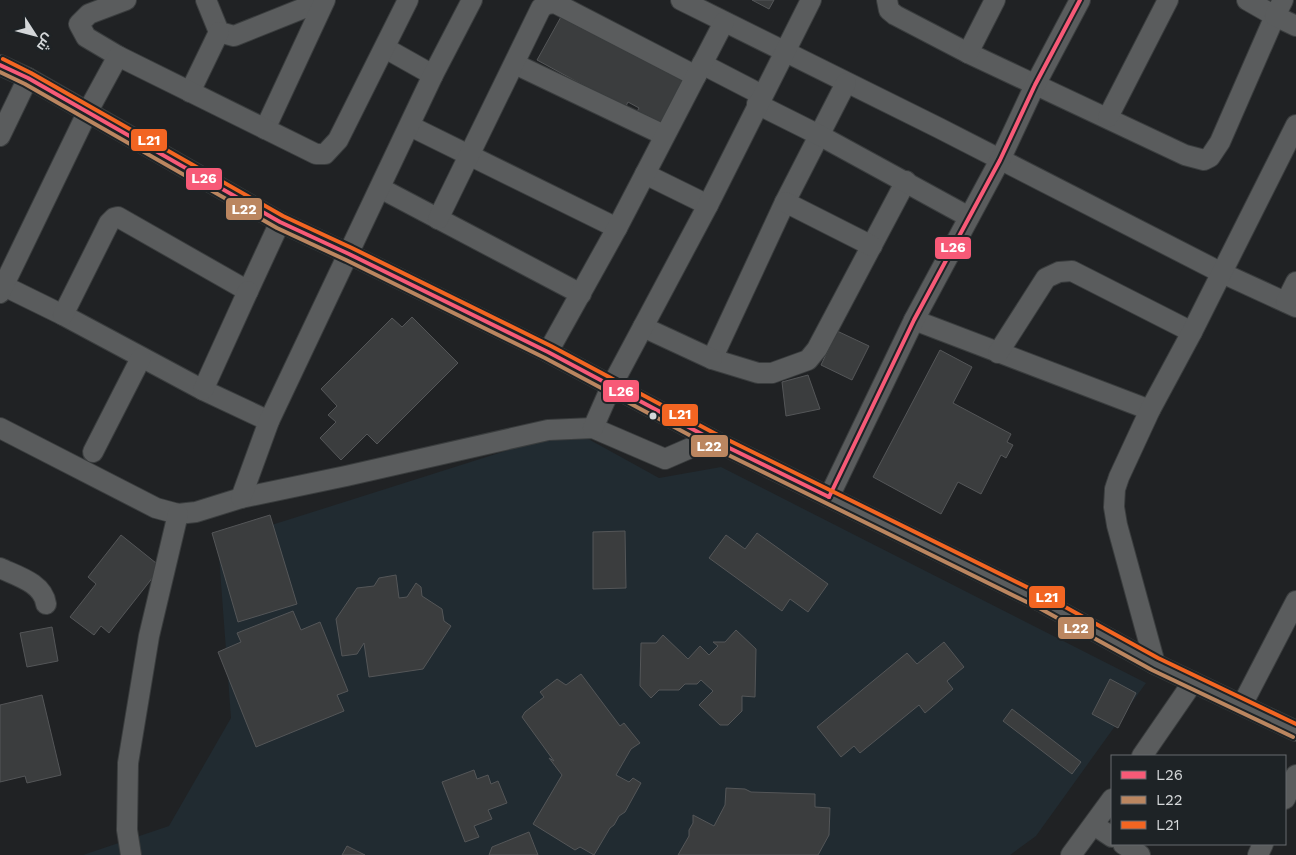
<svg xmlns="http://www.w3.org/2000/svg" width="1296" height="855" viewBox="0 0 1296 855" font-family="'Work Sans',Cairo,sans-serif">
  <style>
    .built { fill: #212b31 }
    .building { fill: #3b3d3e; stroke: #545658 }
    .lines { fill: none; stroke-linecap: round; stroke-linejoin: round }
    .minor-casing { stroke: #3a3d3e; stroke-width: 22 }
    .minor { stroke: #5a5c5d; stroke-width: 20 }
    .bus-1-casing { stroke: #1e2326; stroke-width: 8 }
    .bus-2-casing { stroke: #1e2326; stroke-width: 8 }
    .bus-3-casing { stroke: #1e2326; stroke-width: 8 }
    .bus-1 { stroke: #f75a77; stroke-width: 4 }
    .bus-2 { stroke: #bb8660; stroke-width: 4 }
    .bus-3 { stroke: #f26522; stroke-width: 4 }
    .bus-dot { fill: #d4d7d9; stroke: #1e2326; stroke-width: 2 }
    .line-badge { stroke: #1e2326; stroke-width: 2 }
    .badge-label { font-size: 14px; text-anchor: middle; font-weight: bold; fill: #fff }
  </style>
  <rect width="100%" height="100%" fill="#202224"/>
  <polygon class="built" points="572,430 659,478 721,467 1146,683 1036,836 1010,855 83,855 169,826 231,718 218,542"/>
  <g class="building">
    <polygon points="752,0 774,0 769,9"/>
    <polygon points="562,15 686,80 660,128 635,115 639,108 628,102 625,108 537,60"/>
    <polygon points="412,317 458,363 377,444 367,434 341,460 320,438 336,422 328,415 337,406 321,389 392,318 402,327"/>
    <polygon points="837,331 869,346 852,380 821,365"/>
    <polygon points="940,350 972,367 953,403 1011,434 1007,442 1013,445 1006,458 1001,455 981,494 958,482 941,514 873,477"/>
    <polygon points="808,375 820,409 786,416 782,382"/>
    <polygon points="270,515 297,604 238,622 212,533"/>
    <polygon points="625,531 626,588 593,589 593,532"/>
    <polygon points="757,533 828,584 808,612 790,599 782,611 709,558 726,535 745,549"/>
    <polygon points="121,535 161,567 109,633 101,626 94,635 70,617 96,584 88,577"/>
    <polygon points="396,575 399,598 407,597 416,583 421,587 422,596 442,609 444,621 451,626 423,669 369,677 364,643 357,654 342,656 336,619 357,588 374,586 379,578"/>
    <polygon points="293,611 301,630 320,622 348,691 337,695 344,711 256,747 218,652 241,642 237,633"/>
    <polygon points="52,627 58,661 27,667 20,633"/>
    <polygon points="736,630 756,649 755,697 742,696 742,711 728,725 720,725 699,705 713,691 701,680 697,684 685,684 679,690 659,690 651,698 640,686 641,643 656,643 663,635 688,659 700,646 709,655 718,646 713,642 725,642"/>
    <polygon points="944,642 964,667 947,681 953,689 925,713 919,705 860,753 854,746 841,757 817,727 907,653 917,664"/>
    <polygon points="581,674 620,726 624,723 640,743 631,749 616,775 629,782 633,778 641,783 625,812 619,816 614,825 610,828 594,855 580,847 575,850 533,824 562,775 549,758 554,761 522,717 525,712 544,697 540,692 557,679 566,685"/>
    <polygon points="1110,679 1136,693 1118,728 1092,714"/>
    <polygon points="42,695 61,775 27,783 25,776 0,782 0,705"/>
    <polygon points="1012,709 1081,762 1072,774 1003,721"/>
    <polygon points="474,770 477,779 488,775 491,784 498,781 507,803 488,810 492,819 474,826 479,837 465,842 442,782"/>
    <polygon points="726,788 745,789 751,792 815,794 815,807 830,808 829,835 818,855 678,855 689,836 689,830 693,823 693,815 714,826 725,805"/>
    <polygon points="529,832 538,855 489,855 492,847"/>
    <polygon points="347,846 365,855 342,855"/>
  </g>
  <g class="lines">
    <defs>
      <g id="minor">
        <polyline points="206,0 219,32 234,36 324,0"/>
        <polyline points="681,0 939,128 1222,273 1296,307"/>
        <polyline points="887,0 889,10 895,15 968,53 1185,155 1204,160 1210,157 1220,142 1275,16 1247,0"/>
        <polyline points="1283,0 1275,16 1296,26"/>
        <polyline points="385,48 433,75"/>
        <polyline points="968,53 995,0"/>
        <polyline points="118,56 86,37 79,24 89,14 126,0"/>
        <polyline points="515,64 664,135"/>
        <polyline points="702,64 762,95"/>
        <polyline points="0,65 28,78 280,222 349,254 548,352 711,439 1044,603 1155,664 1296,731"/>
        <polyline points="846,83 785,202 712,359 758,373 772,373 808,360 817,349 906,181"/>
        <polyline points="190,92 219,32"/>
        <polyline points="757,104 819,135 969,217"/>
        <polyline points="1108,117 1168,0"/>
        <polyline points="410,126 617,228"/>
        <polyline points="265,129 325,0"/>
        <polyline points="0,136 28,78"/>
        <polyline points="645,174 708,205"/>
        <polyline points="380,188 581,294"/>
        <polyline points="785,202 872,246"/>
        <polyline points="438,219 541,8 547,4 555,3 696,76"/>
        <polyline points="0,284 63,315 203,390 269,421"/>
        <polyline points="0,293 88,111 118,56 316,154 325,154 338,140 408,0"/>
        <polyline points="1286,302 1296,282"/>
        <polyline points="63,315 109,223 114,218 118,217 248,291 280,222"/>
        <polyline points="914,320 1150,410"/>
        <polyline points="643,327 712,359"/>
        <polyline points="548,352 617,228 724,22"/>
        <polyline points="998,353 1046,278 1059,272 1072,271 1192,332"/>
        <polyline points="203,390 248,291"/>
        <polyline points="0,428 156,508 178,514 196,512 241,498 346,476 548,430 593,428 665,459 711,439"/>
        <polyline points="593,428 611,387 708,205 811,0"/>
        <polyline points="93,452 141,358"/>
        <polyline points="829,497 914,320 1000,160 1035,85 1080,0"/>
        <polyline points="241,498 269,421 433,75 472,0"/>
        <path d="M0,568c17,8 43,15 46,36"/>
        <polyline points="1155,664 1117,525 1114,507 1115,489 1119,477 1150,410 1192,332 1296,125"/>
        <polyline points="1242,705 1296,601"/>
        <polyline points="1142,756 1193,682"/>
        <polyline points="1285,799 1296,775"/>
        <polyline points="1094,825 1112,837"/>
        <polyline points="1123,844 1140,855"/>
        <polyline points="131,855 127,830 128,763 149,636 178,514"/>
        <polyline points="1071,855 1112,799"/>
        <polyline points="1258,855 1263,844"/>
      </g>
    </defs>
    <use href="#minor" class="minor-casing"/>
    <use href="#minor" class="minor"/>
    <defs>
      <g id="bus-1">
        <polyline points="0,65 28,78 280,222 349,254 548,352 711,439 829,497"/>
        <polyline points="829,497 914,320 1000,160 1035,85 1080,0"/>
      </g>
      <polyline id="bus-2" points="0,72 25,84 277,228 346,260 545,358 708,445 1041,609 1152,670 1293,737"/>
      <polyline id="bus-3" points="3,59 31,73 283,216 352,248 551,346 714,433 1047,597 1158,658 1296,724"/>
    </defs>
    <use href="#bus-1" class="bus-1-casing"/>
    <use href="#bus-2" class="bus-2-casing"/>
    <use href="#bus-3" class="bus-3-casing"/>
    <use href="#bus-1" class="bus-1"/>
    <use href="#bus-2" class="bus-2"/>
    <use href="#bus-3" class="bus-3"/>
  </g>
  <circle class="bus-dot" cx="653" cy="416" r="4.5"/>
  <g class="line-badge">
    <rect x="130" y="128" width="38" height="24" rx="5" fill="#f26522"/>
    <rect x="185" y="167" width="38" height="24" rx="5" fill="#f75a77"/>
    <rect x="225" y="197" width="38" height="24" rx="5" fill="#bb8660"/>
    <rect x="934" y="236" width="38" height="24" rx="5" fill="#f75a77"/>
    <rect x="602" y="379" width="38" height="24" rx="5" fill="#f75a77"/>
    <rect x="661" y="403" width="38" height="24" rx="5" fill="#f26522"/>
    <rect x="690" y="434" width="39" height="24" rx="5" fill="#bb8660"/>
    <rect x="1028" y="585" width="38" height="24" rx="5" fill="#f26522"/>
    <rect x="1057" y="616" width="38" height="24" rx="5" fill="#bb8660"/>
  </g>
  <g class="badge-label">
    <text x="149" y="145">L21</text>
    <text x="204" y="183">L26</text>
    <text x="244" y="214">L22</text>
    <text x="953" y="252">L26</text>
    <text x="621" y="396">L26</text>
    <text x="680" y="419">L21</text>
    <text x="709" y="451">L22</text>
    <text x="1047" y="602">L21</text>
    <text x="1076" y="633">L22</text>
  </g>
  <rect x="1111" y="755" width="175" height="90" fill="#1e2326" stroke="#676b6e"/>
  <rect x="1121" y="771" width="25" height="8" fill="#f75a77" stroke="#676b6e"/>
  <text x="1156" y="780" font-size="15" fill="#d4d7d9">L26</text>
  <rect x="1121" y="796" width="25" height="8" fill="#bb8660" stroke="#676b6e"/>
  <text x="1156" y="805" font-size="15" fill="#d4d7d9">L22</text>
  <rect x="1121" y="821" width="25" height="8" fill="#f26522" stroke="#676b6e"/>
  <text x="1156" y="830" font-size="15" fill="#d4d7d9">L21</text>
  <g transform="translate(35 35) rotate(126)" stroke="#1e2326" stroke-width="4" paint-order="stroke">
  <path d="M0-4L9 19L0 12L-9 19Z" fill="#d4d7d9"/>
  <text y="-8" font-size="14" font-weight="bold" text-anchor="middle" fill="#d4d7d9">ش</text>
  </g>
</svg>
